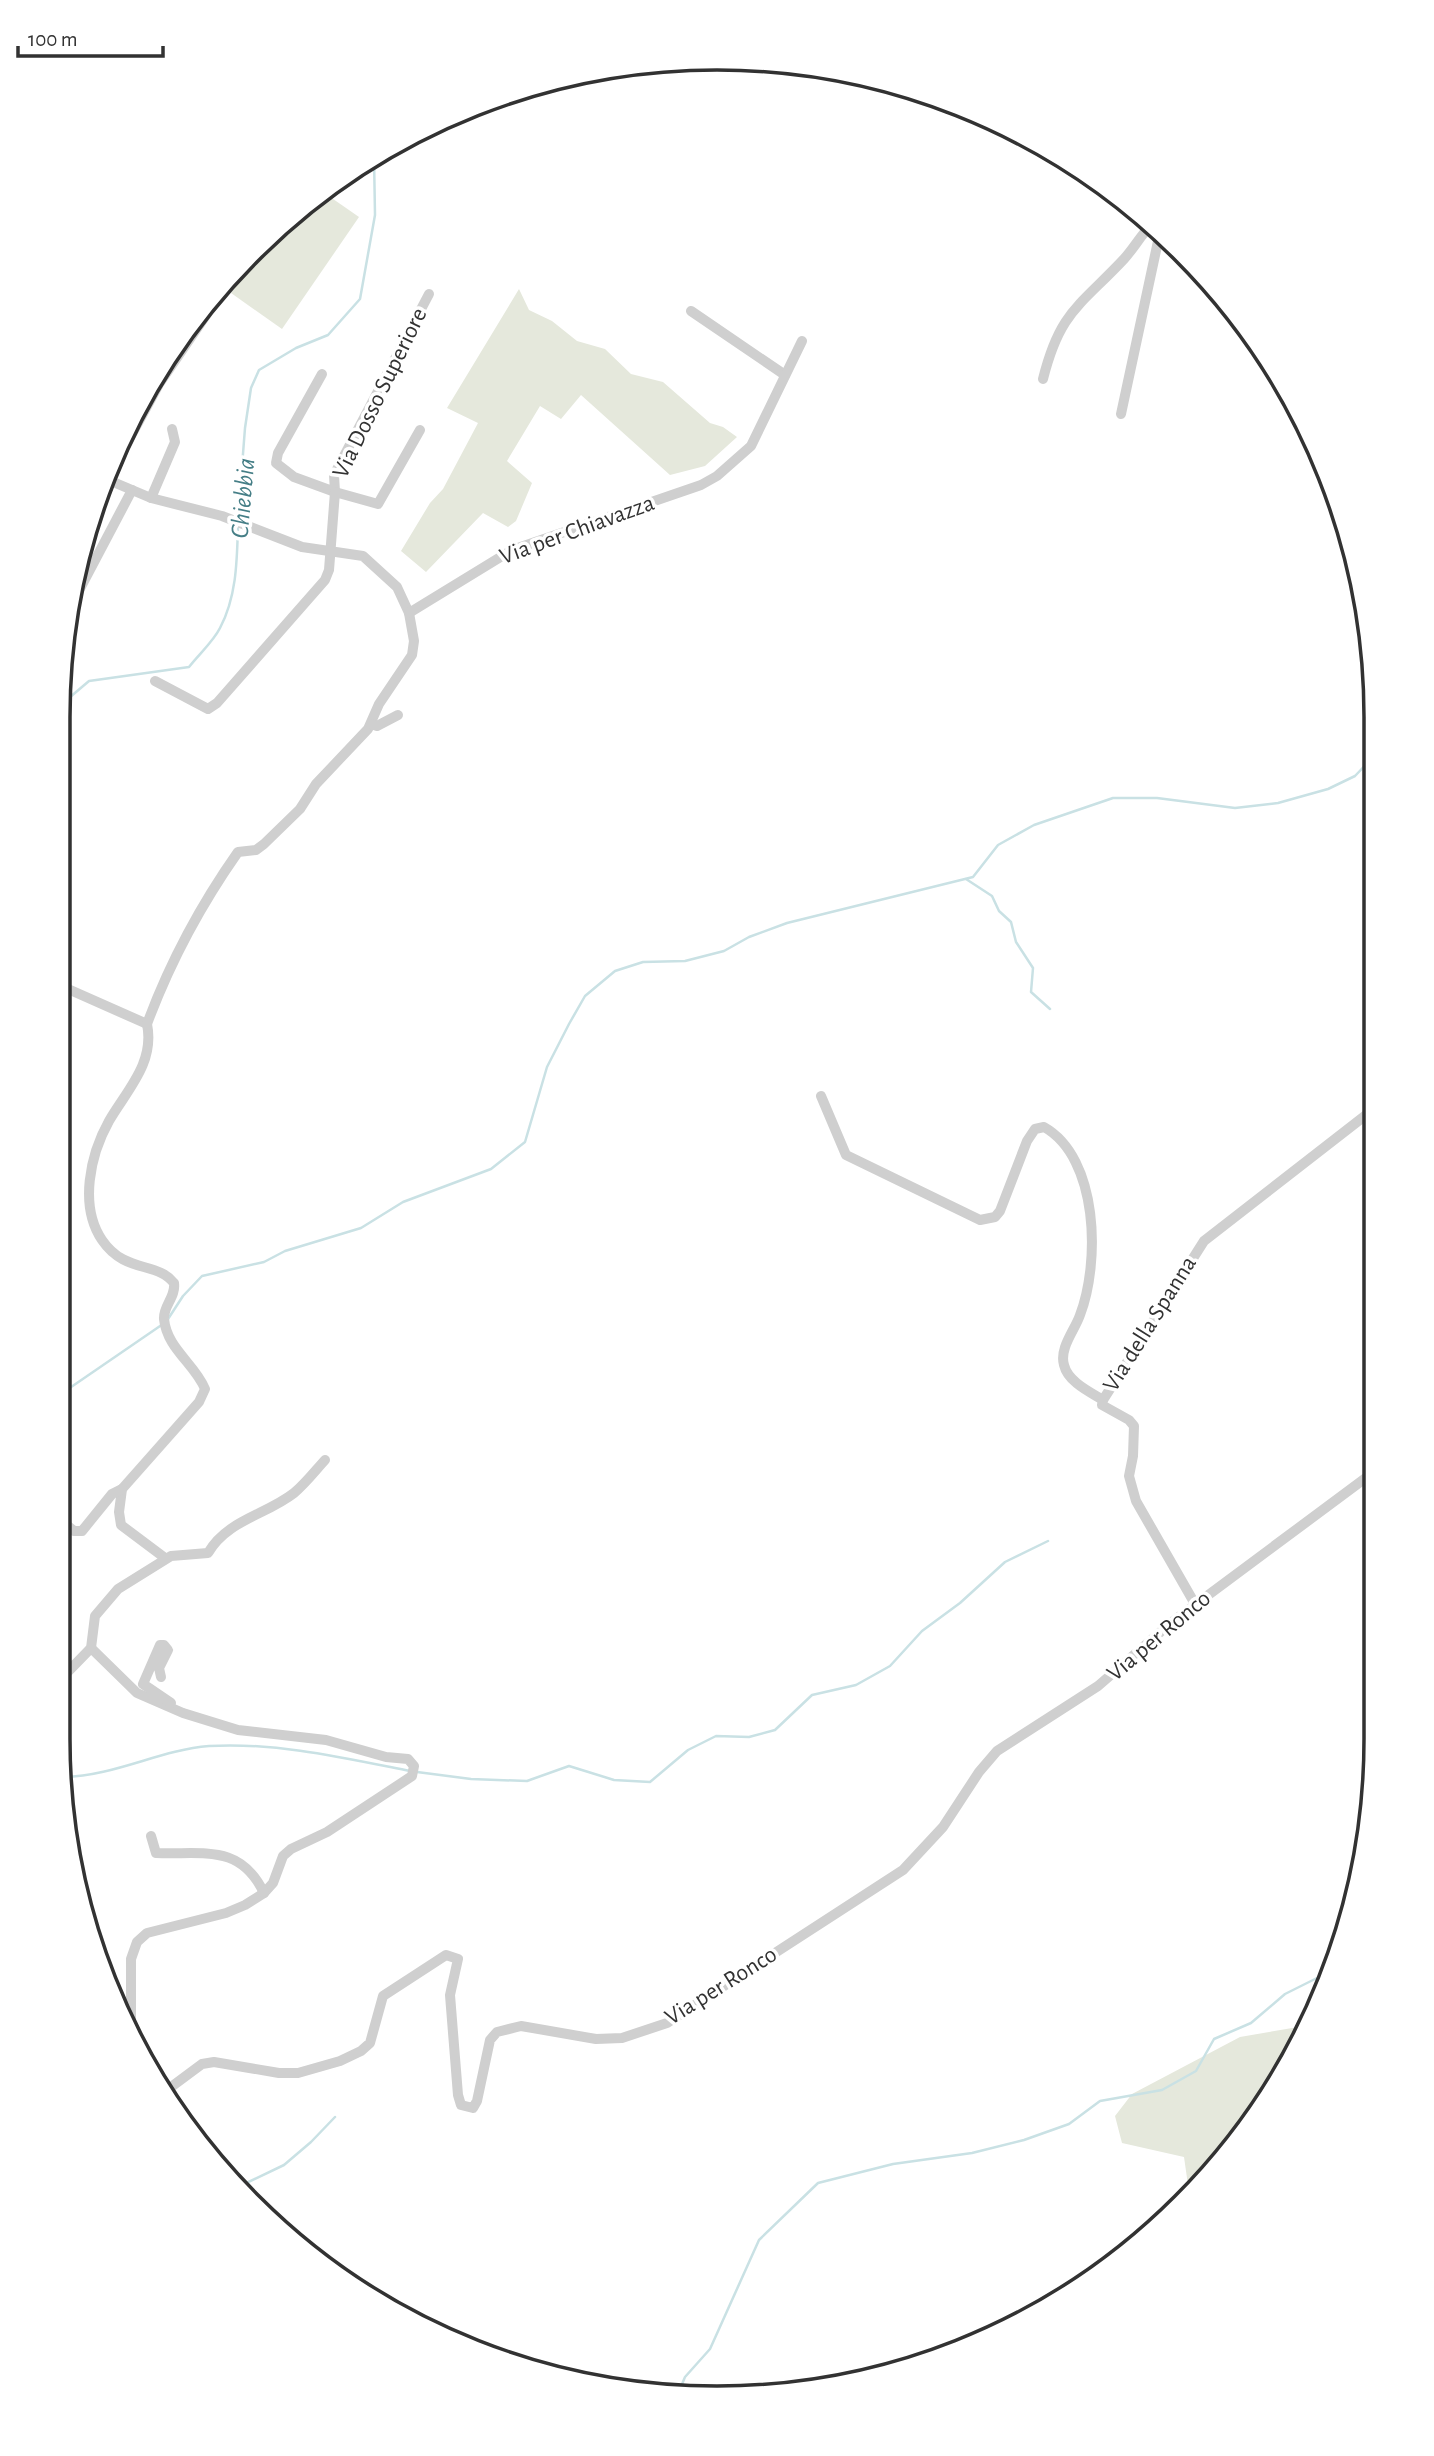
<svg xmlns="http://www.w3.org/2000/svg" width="1434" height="2456" viewBox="0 0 1434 2456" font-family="'Alegreya Sans',sans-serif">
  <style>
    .green { fill: #e5e8dc }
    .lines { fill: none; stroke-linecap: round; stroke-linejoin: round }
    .stream { stroke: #c9e1e4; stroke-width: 2.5 }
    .minor { stroke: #cfcfcf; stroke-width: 10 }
    .labels { text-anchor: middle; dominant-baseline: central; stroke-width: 7; stroke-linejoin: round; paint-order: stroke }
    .street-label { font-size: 24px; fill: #323232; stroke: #fff }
    .water-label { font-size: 26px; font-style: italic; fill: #457e86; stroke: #fff }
    .rim { fill: none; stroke: #323232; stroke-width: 3.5 }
  </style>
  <rect width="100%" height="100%" fill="#fff"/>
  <g class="green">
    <polygon points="323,192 359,217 282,329 231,293 272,233"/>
    <polygon points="519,289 529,310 552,321 577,341 605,349 631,374 663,382 710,423 723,427 737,437 705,466 670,475 581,395 561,419 540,406 507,461 532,483 516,521 508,527 483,513 426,572 401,551 430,503 443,489 478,423 447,408"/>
    <polygon points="1304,2026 1265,2105 1193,2188 1188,2185 1184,2157 1122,2143 1115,2116 1132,2094 1240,2037"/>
  </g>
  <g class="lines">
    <g class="stream">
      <polyline points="238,518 245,428 251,388 259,370 296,348 328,335 360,299 375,215 374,157"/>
      <path d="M59,786l10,-88 20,-17 100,-14c10,-13 24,-25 31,-39 17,-32 17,-69 18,-103"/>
      <polyline points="966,879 992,896 999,911 1011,922 1016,942 1033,968 1031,992 1050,1009"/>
      <polyline points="168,1319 183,1296 202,1276 264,1262 285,1251 361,1228 403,1202 491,1169 525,1142 547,1067 569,1024 585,996 615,971 643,962 685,961 724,951 749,937 787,923 973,877 998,845 1034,825 1113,798 1157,798 1235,808 1278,803 1328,789 1355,776 1375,755"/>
      <polyline points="58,1396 163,1324"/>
      <polyline points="417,1772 471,1779 527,1781 569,1766 614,1780 650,1782 688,1750 716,1736 749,1737 775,1730 812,1695 856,1685 890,1666 922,1631 960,1603 1005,1562 1048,1541"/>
      <path d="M64,1777c50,-1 96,-27 145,-31 67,-4 136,12 201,25"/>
      <polyline points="242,2185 284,2165 311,2142 335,2117"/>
      <polyline points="680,2389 685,2377 710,2349 759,2240 818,2183 893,2164 972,2153 1024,2140 1069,2124 1100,2101 1162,2090 1196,2071 1214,2039 1251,2023 1285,1994 1331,1971"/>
    </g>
    <g class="minor">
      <polyline points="691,311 785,375"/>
      <polyline points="322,374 278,453 276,463 294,477 335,492 334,475 429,294"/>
      <path d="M1043,379c17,-68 37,-73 81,-120 10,-11 17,-24 27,-34"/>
      <polyline points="1121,414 1160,232"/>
      <path d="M106,479l45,19 71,18 80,31 61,9 34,31 12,26 5,28 -2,14 -33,49 -11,25 -52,55 -16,25 -36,35 -8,6 -18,2c-38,54 -68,110 -91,172"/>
      <polyline points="107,480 159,384 248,254"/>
      <polyline points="151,498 175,442 172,429"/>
      <polyline points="73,602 132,490"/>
      <polyline points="409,613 512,550 701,485 717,476 751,446 802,341"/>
      <polyline points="155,681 208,709 217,703 325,580 329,570 335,492 378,504 420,430"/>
      <polyline points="371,724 377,726 398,715"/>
      <polyline points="59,985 147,1024"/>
      <path d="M147,1024c8,39 -20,66 -38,97 -19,34 -30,85 -7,119 23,34 55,21 72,43 2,14 -11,23 -10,36 3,30 31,45 41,70l-6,13 -77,87 -3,23 2,13 44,33"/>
      <path d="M821,1096l25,59 134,65 15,-3 5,-6 27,-70 8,-12 9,-2c55,31 56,136 36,188 -5,15 -21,33 -16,50 4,17 26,27 39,35"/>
      <polyline points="58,1518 74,1531 82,1531 112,1494 122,1489"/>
      <polyline points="1195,1604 1136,1501 1129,1476 1133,1456 1134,1426 1129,1420 1102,1405 1103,1400 1204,1241 1375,1108"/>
      <polyline points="91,1648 137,1693 183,1713 238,1730 326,1740 386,1757 408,1759 414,1766 412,1776 327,1832 291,1849 283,1856 273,1883 264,1893 245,1905 226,1913 147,1933 137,1942 131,1959 131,2023"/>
      <polyline points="161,1677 159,1668 168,1650 164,1645 160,1645 143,1684 171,1703"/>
      <path d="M58,1682l33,-34 4,-32 23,-27 53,-33 37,-3c19,-33 58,-38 86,-60 11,-9 21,-22 31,-33"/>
      <path d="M151,1836l5,17c47,2 84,-10 108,40"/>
      <polyline points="167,2090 202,2064 214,2062 279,2073 298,2073 340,2061 361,2051 370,2043 383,1996 446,1955 458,1959 450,1995 458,2095 461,2105 473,2108 477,2101 490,2040 497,2032 521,2026 596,2039 622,2038 667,2023 903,1870 943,1827 979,1772 997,1751 1098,1686 1172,1622 1375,1471"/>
    </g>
  </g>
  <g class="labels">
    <g class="street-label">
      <text transform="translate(380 393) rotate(-64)">Via Dosso Superiore</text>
      <text transform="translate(577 530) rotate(-20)">Via per Chiavazza</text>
      <text transform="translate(1150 1324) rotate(-58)">Via della Spanna</text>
      <text transform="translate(1159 1636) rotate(-40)">Via per Ronco</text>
      <text transform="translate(721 1986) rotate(-32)">Via per Ronco</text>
    </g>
    <g class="water-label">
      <text transform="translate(243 498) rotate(-85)">Chiebbia</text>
    </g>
  </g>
  <path d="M0 0H1434V2456H0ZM717 70H717A647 647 0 0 1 1364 717V1739A647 647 0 0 1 717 2386H717A647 647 0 0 1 70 1739V717A647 647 0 0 1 717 70Z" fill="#fff" fill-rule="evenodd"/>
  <path class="rim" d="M717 70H717A647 647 0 0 1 1364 717V1739A647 647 0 0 1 717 2386H717A647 647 0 0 1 70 1739V717A647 647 0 0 1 717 70Z"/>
  <path d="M18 46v10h145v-10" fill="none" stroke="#323232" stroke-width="3.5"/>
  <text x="28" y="46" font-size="21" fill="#323232" stroke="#ffffff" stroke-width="5" paint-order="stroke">100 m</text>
</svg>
